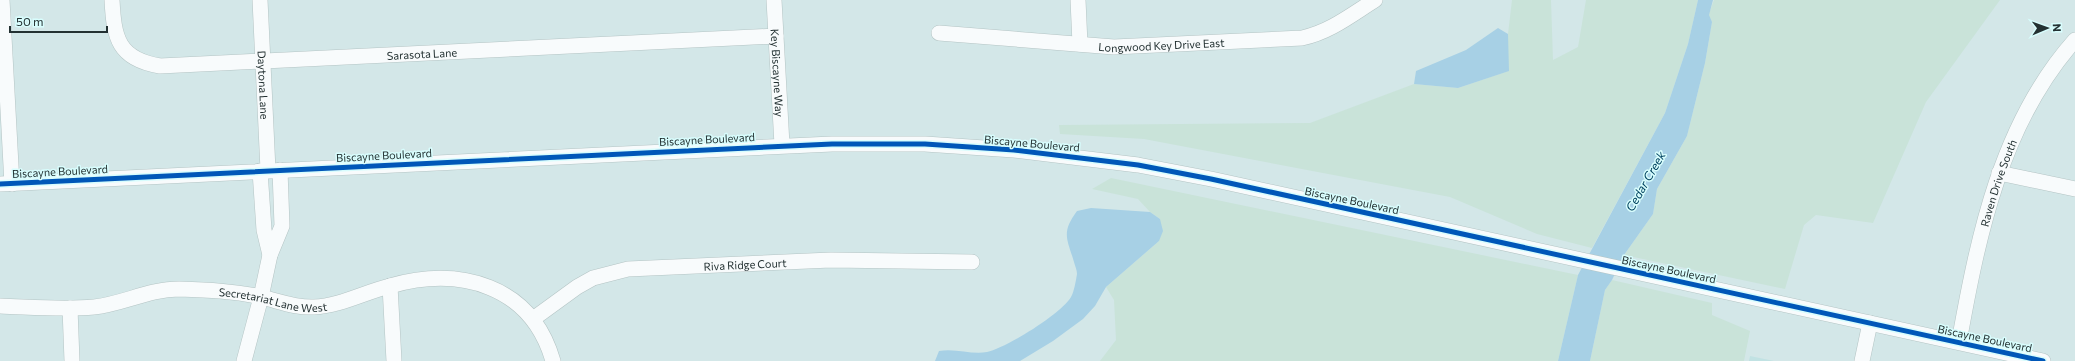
<svg xmlns="http://www.w3.org/2000/svg" width="2075" height="361" viewBox="0 0 2075 361" font-family="Commissioner,sans-serif">
  <style>
    .built { fill: #c1e2e3 }
    .green { fill: #c9e3d9 }
    .water { fill: #a7d0e5 }
    .lines { fill: none; stroke-linecap: round; stroke-linejoin: round }
    .minor-casing { stroke: #b4c4c4; stroke-width: 16 }
    .minor { stroke: #f8fbfc; stroke-width: 15 }
    .cycleway-casing { stroke: #d8fdfd; stroke-width: 8 }
    .cycleway { stroke: #0057b8; stroke-width: 5 }
    .labels { text-anchor: middle; dominant-baseline: central; stroke-width: 3; stroke-linejoin: round; paint-order: stroke }
    .street-label { font-size: 11px; fill: #233132; stroke: #d8fdfd }
    .water-label { font-size: 12px; font-style: italic; fill: #00425f; stroke: #d8fdfd }
  </style>
  <rect width="100%" height="100%" fill="#d3e7e8"/>
  <polygon class="built" points="1750,356 1774,361 1749,361"/>
  <g class="green">
    <polygon points="1512,0 1551,0 1553,60 1578,47 1586,0 1698,0 1688,44 1665,113 1592,248 1537,234 1450,197 1144,139 1060,134 1059,125 1310,123 1414,84 1458,88 1508,71 1508,34"/>
    <polygon points="1714,0 2000,0 1926,102 1873,223 1816,215 1804,225 1785,289 1624,255 1653,214 1657,189 1687,136 1705,63 1712,22 1708,16"/>
    <polygon points="1111,178 1578,275 1558,361 1100,361 1116,340 1114,300 1106,287 1159,241 1160,219 1150,212 1138,199 1092,189"/>
    <polygon points="1612,280 1712,303 1712,315 1750,331 1744,361 1590,361 1605,290"/>
  </g>
  <g class="water">
    <polygon points="1698,0 1713,0 1709,15 1712,22 1705,63 1687,136 1657,189 1653,214 1624,255 1612,280 1605,290 1590,361 1558,361 1578,275 1665,113 1688,44"/>
    <polygon points="1498,28 1508,34 1509,71 1458,88 1414,84 1416,71 1466,50"/>
    <path d="M1091,208l59,4 10,7 3,12 -4,10 -53,46 -11,19 -12,13 -30,22 -33,20h-85l4,-10c17,-3 33,4 48,1 19,-4 74,-38 84,-55 3,-5 5,-17 6,-23 0,-4 -2,-8 -3,-12 -7,-24 -13,-29 3,-51z"/>
  </g>
  <g class="lines">
    <defs>
      <g id="minor">
        <polyline points="2,0 12,184"/>
        <path id="s1" d="M112,0c2,38 6,59 48,66l616,-30"/>
        <path id="s2" d="M260,0l8,170"/>
        <path id="s3" d="M774,0l8,145"/>
        <polyline points="1078,0 1080,44"/>
        <path id="s4" d="M939,33l175,14 188,-9c28,-6 49,-23 73,-38"/>
        <polyline points="260,171 264,230 270,255"/>
        <polyline points="1999,173 2075,189"/>
        <polyline points="0,184 832,144 925,144 1014,150 1138,165 1211,179 2043,361"/>
        <polyline points="390,286 394,361"/>
        <path id="s5" d="M0,306c31,1 63,4 94,1 29,-3 55,-18 85,-18 28,1 55,2 82,8 18,4 34,11 53,10 26,-1 51,-15 76,-21 70,-20 141,-1 163,75"/>
        <polyline points="70,308 72,361"/>
        <path id="s6" d="M533,319l44,-32 16,-9 35,-9 203,-9 141,2"/>
        <path id="s7" d="M1959,342c19,-106 42,-219 116,-302"/>
        <polyline points="244,361 261,297 270,255 282,226 280,170"/>
        <polyline points="1862,361 1870,323"/>
      </g>
    </defs>
    <use href="#minor" class="minor-casing"/>
    <use href="#minor" class="minor"/>
    <defs>
      <polyline id="cycleway" points="0,184 832,144 925,144 1014,150 1138,165 1211,179 2043,361"/>
    </defs>
    <use href="#cycleway" class="cycleway-casing"/>
    <use href="#cycleway" class="cycleway"/>
  </g>
  <g class="labels">
    <g class="street-label">
      <text stroke="none"><textPath href="#s4" startOffset="223">Longwood Key Drive East</textPath></text>
      <text stroke="none"><textPath href="#s1" startOffset="354">Sarasota Lane</textPath></text>
      <text stroke="none"><textPath href="#s3" startOffset="73">Key Biscayne Way</textPath></text>
      <text stroke="none"><textPath href="#s2" startOffset="85">Daytona Lane</textPath></text>
      <text transform="translate(707 139) rotate(-3)">Biscayne Boulevard</text>
      <text transform="translate(1032 143) rotate(5)">Biscayne Boulevard</text>
      <text transform="translate(384 155) rotate(-3)">Biscayne Boulevard</text>
      <text transform="translate(60 171) rotate(-3)">Biscayne Boulevard</text>
      <text stroke="none"><textPath href="#s7" startOffset="164">Raven Drive South</textPath></text>
      <text transform="translate(1352 200) rotate(12)">Biscayne Boulevard</text>
      <text stroke="none"><textPath href="#s6" startOffset="226">Riva Ridge Court</textPath></text>
      <text transform="translate(1669 269) rotate(12)">Biscayne Boulevard</text>
      <text stroke="none"><textPath href="#s5" startOffset="276">Secretariat Lane West</textPath></text>
      <text transform="translate(1985 338) rotate(12)">Biscayne Boulevard</text>
    </g>
    <g class="water-label">
      <text transform="translate(1645 181) rotate(-60)">Cedar Creek</text>
    </g>
  </g>
  <g transform="translate(2047 28) rotate(88)" stroke="#d8fdfd" stroke-width="3" paint-order="stroke">
  <path d="M0-3L7 15L0 10L-7 15Z" fill="#233132"/>
  <text y="-6" font-size="11" font-weight="bold" text-anchor="middle" fill="#233132">N</text>
  </g>
  <path d="M10 26v6h97v-6" fill="none" stroke="#233132" stroke-width="2"/>
  <text x="16" y="26" font-size="12" fill="#233132" stroke="#d8fdfd" stroke-width="3" paint-order="stroke">50 m</text>
</svg>
